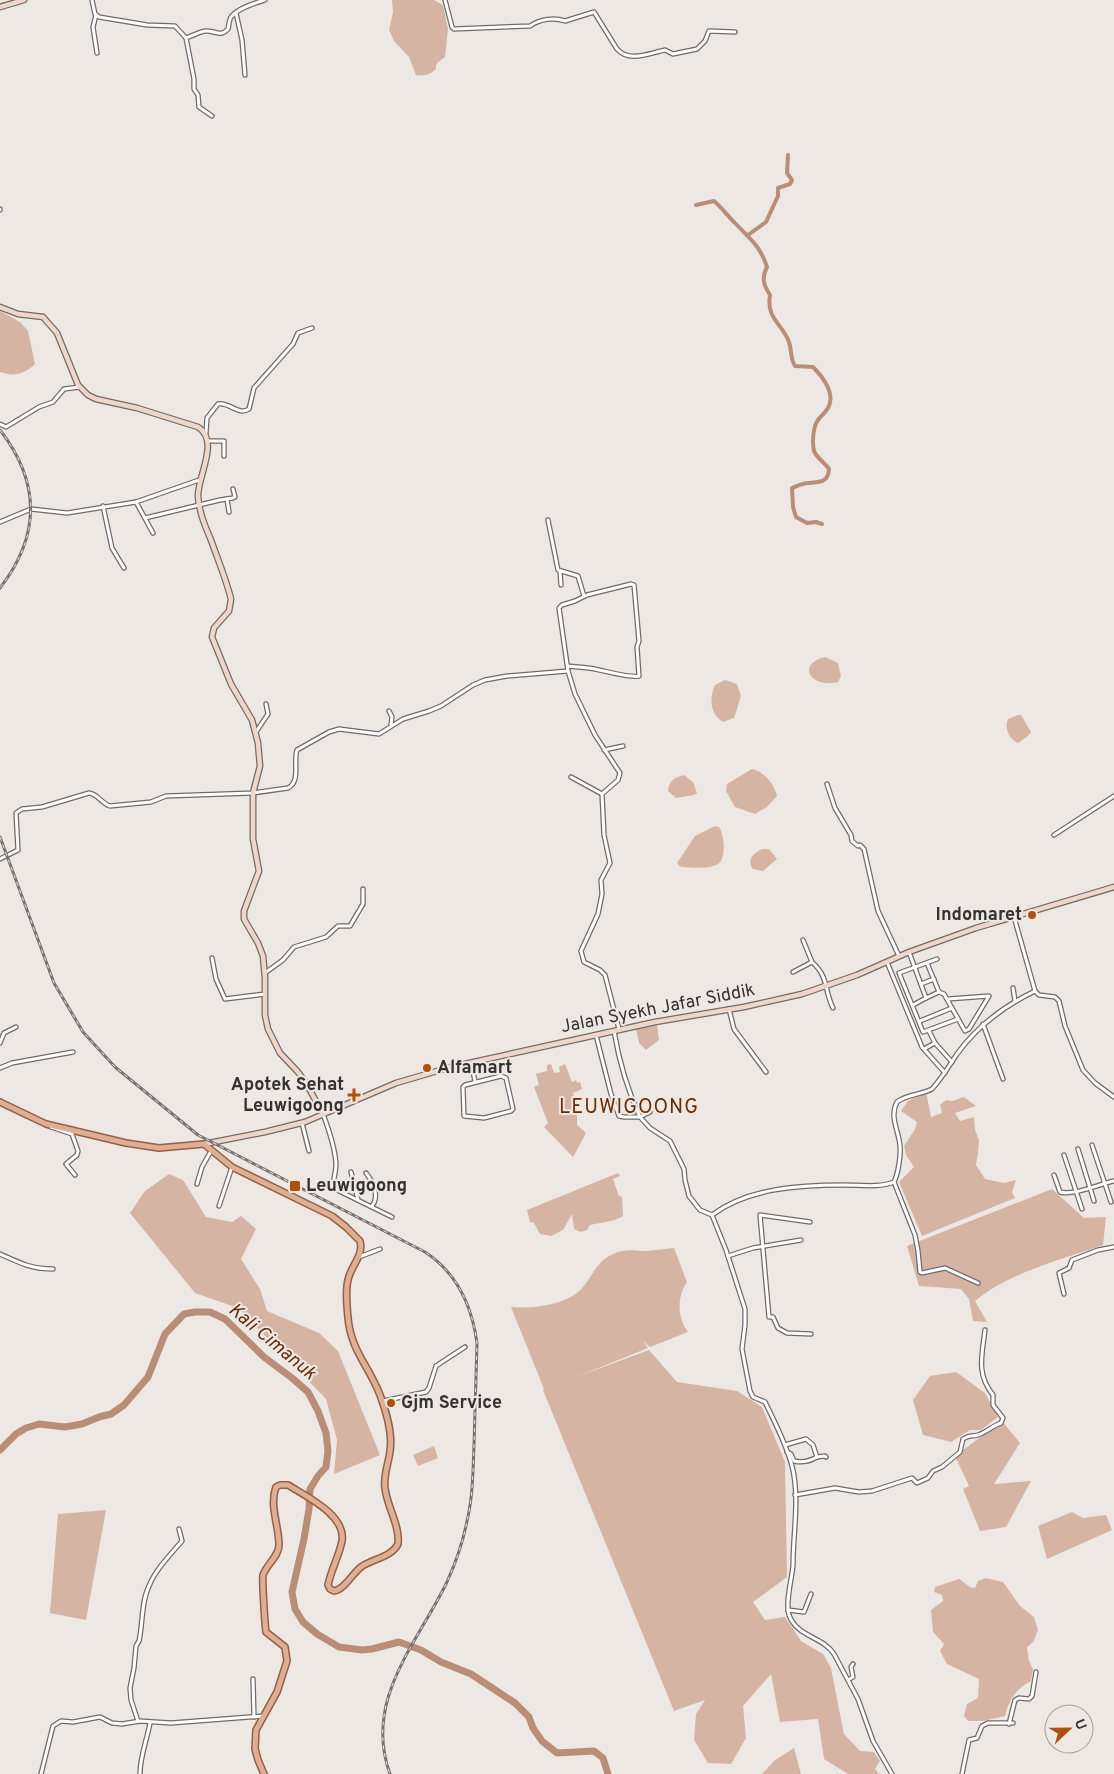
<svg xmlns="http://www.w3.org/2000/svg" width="1114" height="1774" viewBox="0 0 1114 1774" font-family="Overpass,sans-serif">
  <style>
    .green { fill: #d5b4a3 }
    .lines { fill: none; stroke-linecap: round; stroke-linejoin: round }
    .canal { stroke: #ba8d77; stroke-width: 4 }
    .river { stroke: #ba8d77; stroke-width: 7 }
    .street-casing { stroke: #706b69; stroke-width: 5.5 }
    .secondary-casing { stroke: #706b69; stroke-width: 7 }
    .primary-casing { stroke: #946044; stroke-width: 8 }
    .street { stroke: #fff; stroke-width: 3 }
    .secondary { stroke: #eed7ca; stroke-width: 4.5 }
    .primary { stroke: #deaf95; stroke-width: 5 }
    .rail-casing { stroke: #757270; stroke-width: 3 }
    .rail { stroke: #eee8e5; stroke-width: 1; stroke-dasharray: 4; stroke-linecap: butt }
    .poi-dot { fill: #b1500b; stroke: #eee8e5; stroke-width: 2 }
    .labels { text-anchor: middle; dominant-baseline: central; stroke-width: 4; stroke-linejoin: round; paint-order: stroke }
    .poi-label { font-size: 18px; font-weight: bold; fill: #343231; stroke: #eee8e5; text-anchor: start }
    .street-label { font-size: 18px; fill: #343231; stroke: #eee8e5 }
    .water-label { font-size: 19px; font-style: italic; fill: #662d09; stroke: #eee8e5 }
    .quarter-label { font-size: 20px; letter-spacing: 1px; fill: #6a2d03; stroke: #eee8e5 }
  </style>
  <rect width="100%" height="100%" fill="#eee8e5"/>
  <g class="green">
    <path d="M392,0h42l9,5 5,24 -3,28c-5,4 -10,5 -9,12 -6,6 -12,7 -20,6l-7,-18 -15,-16 -5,-11 4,-18z"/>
    <path d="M0,311l20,11 8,9 7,33c-11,10 -20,13 -35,8z"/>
    <path d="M825,657l13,6 3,13 -3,6c-29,7 -41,-19 -13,-25z"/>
    <path d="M725,680l12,4 4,12 -7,22 -11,4c-13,-8 -14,-23 -8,-37z"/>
    <path d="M1018,715h3l10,17 -4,5 -9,6c-9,-4 -14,-15 -10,-24z"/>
    <path d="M752,769c13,3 22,15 25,27l-10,11 -12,7 -20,-7 -9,-16 1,-7z"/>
    <path d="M684,775l9,7 4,11 -3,2 -18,3 -8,-7c1,-11 6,-13 16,-16z"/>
    <path d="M715,826l4,1c5,7 8,31 -1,37 -7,5 -26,4 -35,3 -3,0 -4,-2 -6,-4l18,-27z"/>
    <path d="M762,849h7l8,10 -14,12 -10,-2c-7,-9 1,-16 9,-20z"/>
    <polygon points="657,1025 659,1040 646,1050 639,1043 636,1029"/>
    <polygon points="551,1064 554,1073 560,1072 559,1067 565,1064 572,1082 576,1080 577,1083 580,1082 582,1089 573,1093 577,1108 577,1125 586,1133 573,1157 544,1127 548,1123 534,1087 539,1085 536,1074 547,1071 547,1065"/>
    <polygon points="926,1092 931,1117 942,1113 940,1105 946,1100 952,1101 964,1097 976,1106 955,1113 960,1121 974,1117 975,1130 979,1140 978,1153 976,1165 985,1179 1004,1183 1016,1180 1012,1192 1015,1198 922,1236 899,1182 914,1167 906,1155 904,1146 915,1129 917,1122 901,1111 908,1101"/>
    <path d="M618,1173l2,3 -7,3 6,17 3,1 1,19c-10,6 -21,6 -33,9l-3,5 -6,2 -7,-3 -2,-15 -9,16 -12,6 -11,-2 -6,-11 -4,-1 -3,-12z"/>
    <polygon points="169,1174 183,1180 206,1217 232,1222 241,1216 256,1229 241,1259 260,1289 267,1311 319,1333 338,1351 380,1455 334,1474 337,1440 326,1399 238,1308 195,1293 130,1213 145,1191"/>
    <path d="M1052,1189l32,29 22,-1 -3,28c-42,15 -93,27 -128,56l12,21 -14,-1 -4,-22 -8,-10 -42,-3 -12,-40z"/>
    <path d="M674,1248l13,34c-10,14 -10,36 1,50l-38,15 -7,-6 5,7 -72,29 73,-27 28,32 60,9 25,16 23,55 2,115 -34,25 12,18 20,-3 16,24 22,13 8,14 13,66 16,17 14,1 6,9 -5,8 4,5h-31l-24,-15 -6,-40 -38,3 -9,-48 -28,32 3,32 -15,26 -23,-1 -14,-23 2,-26 9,-14 -31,11 -131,-321 1,-1 -33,-82c21,2 58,-2 72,-20 10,-12 14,-26 30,-33 12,-6 22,-3 34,-3 9,-1 18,-2 27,-3z"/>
    <polygon points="956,1372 985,1393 998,1417 981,1430 970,1430 951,1442 923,1435 913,1400 930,1376"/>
    <polygon points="1002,1421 1020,1443 994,1484 1031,1481 1006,1527 980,1531 963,1489 969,1486 955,1456"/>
    <polygon points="434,1446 438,1458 418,1466 413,1455"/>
    <polygon points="106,1510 86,1620 50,1613 58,1514"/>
    <polygon points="1072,1512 1083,1518 1106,1515 1112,1530 1047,1559 1038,1526"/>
    <path d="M986,1578l17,4 17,24 14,11 4,13 -5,12 -6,5 2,14 4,8 -2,12c-16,9 -21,17 -26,35l-22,5h-15l-4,-5 3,-12 11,-6 1,-19 -32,-15 -7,-13 4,-7 -11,-12 -2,-22 12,-9 -1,-6 -8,-3 1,-5 24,-8 11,8 5,1 3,-7z"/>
    <polygon points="794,1748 801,1774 762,1774 775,1760"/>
  </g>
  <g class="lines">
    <g class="canal">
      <path d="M696,205l18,-4c8,7 13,14 20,21 15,16 26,23 33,45 -6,11 -3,19 3,28 -4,24 12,28 19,47 3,9 1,16 6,24l18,1c10,10 23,27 15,41 -3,5 -7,8 -10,12 -5,7 -6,22 -4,31 2,6 11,12 15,18 -1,14 -9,13 -21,14 -5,0 -11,3 -16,5l1,19 3,10 11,6 9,-1 6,2"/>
      <polyline points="748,235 766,222 778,196 778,188 790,184 792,180 787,173 788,155"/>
    </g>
    <polyline class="river" points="0,1450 16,1434 26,1428 39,1424 65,1427 82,1424 99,1417 111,1414 124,1405 148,1377 165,1334 184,1314 195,1312 210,1312 225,1319 264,1357 292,1378 308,1392 318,1411 326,1433 328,1451 326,1467 318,1476 310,1489 309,1509 304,1539 292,1592 295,1609 303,1622 317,1634 339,1647 362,1650 372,1649 399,1642 421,1650 441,1662 471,1674 515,1703 529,1717 533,1728 542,1741 557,1753 594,1751 603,1758 608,1774"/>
    <defs>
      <g id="street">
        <path d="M92,0l3,14 4,3 48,8 28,1 11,12c6,-2 13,-6 19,-7 10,-1 15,7 23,-2 1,-4 1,-9 3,-12 7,-9 24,-14 34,-17"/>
        <path d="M445,0l7,27 2,2 76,-3c10,-7 24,-9 35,-5l29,-9 23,37c12,14 33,4 48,1l8,4 24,-5 8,-8 4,-10 26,1"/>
        <polyline points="236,13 242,40 245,75"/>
        <polyline points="96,15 93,27 97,53"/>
        <polyline points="186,38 194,79 194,89 198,95 199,107 212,116"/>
        <polyline points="0,209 0,210"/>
        <polyline points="0,424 6,427 39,407 53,402 64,389 80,387"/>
        <path d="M206,433l1,-15 11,-14c12,-2 20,12 31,5l5,-21 39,-44 5,-11 14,-5"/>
        <polyline points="208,441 224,441 224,456"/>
        <polyline points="227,499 229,512"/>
        <polyline points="136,502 153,533"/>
        <polyline points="103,506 112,548 124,568"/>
        <polyline points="145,518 220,500 233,498 235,497 233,489"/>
        <polyline points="548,520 558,570 578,576 584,596"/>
        <polyline points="0,522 31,509 67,513 136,502 199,480"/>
        <polyline points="560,572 561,585"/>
        <path d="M568,666c7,1 13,1 20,2 11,1 44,11 51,8l-2,-29 2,-6 -5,-56 -3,-1 -44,11 -12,6 -13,4 -3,3 9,63 7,23 20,41 25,38 -2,7 -16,14 2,41 6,28 -9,17 1,14 -4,20 -17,37 3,11 16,8 5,5 14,54"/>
        <polyline points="389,711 392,717 391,725"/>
        <polyline points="256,732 268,714 266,704"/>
        <polyline points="604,750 623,746"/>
        <polyline points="571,777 602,794"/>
        <polyline points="827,784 835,808 851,835 852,841 858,846 860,845 864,849 878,911 899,956"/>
        <polyline points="1054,835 1114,796"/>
        <path d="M0,859l18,-9 -2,-37 6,-4 20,-2 47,-14c9,1 12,10 21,13l41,-4 15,-6 87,-3 35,-5c13,-7 5,-26 9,-38l32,-18 10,-3 40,5 24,-15 26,-8 12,-5 32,-21 12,-5 22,-4 61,-5"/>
        <polyline points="1014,917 1035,991 1039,995 1055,997 1059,1001 1065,1026 1083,1070 1095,1083 1114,1097"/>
        <polyline points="803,940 812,962"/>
        <polyline points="909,952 926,998 939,992 944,994 965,1031 969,1029 989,996 948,999"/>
        <polyline points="212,958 216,979 225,999 265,994"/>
        <polyline points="937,959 899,973 923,1032 958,1019"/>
        <polyline points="887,962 922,1047 945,1073"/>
        <polyline points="927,963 939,992"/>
        <path d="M793,972l19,-10c17,15 12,28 21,46"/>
        <polyline points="265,973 283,960 294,947 326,937 338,926 350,926 363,904 363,889"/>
        <polyline points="921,984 934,979"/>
        <polyline points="1013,988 1015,1001"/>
        <polyline points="913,1005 926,998"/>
        <polyline points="729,1009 734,1029 766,1072"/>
        <polyline points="920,1021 952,1008"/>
        <polyline points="983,1024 1003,1079"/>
        <path d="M614,1031c5,30 13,58 26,86l10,-5"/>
        <polyline points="929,1031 935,1043"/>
        <path d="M596,1035l15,59 8,22 5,1h16l10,11 20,13 14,28 1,11 4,16 11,14 12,5 14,35 19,59v16l-3,24 8,42 3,6 12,5c10,21 21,41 27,64 8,31 1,67 1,99 -1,14 -8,37 -4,50 8,22 33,21 45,39l24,45 15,42 19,33"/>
        <polyline points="0,1043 4,1033 16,1027"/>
        <polyline points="924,1049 935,1043 952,1062"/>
        <polyline points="471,1063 475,1081"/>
        <polyline points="0,1068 12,1063 73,1052"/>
        <polygon points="501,1076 506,1078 513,1109 511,1111 484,1118 464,1116 463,1087 465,1085"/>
        <path d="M323,1114c6,16 12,33 13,50 0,8 -3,16 -3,24l59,29"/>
        <polyline points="302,1123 309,1151"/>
        <polyline points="51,1127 72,1134 78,1151 77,1155 66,1164 75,1175"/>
        <polyline points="1092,1145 1111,1202"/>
        <polyline points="1078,1149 1094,1201"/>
        <polyline points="1064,1155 1082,1209"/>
        <polyline points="351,1172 358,1200"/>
        <path d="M366,1173c7,9 14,23 6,33"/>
        <path d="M1054,1175l6,17c13,4 40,-8 54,-11"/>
        <polyline points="894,1182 915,1235 918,1251 920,1272 922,1273 945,1268 978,1283"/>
        <polyline points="197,1184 202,1167 211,1151"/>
        <polyline points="219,1206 232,1167"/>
        <path d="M712,1215c36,-27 88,-30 132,-30 16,0 35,3 50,-3 4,-8 7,-26 6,-36 -1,-15 -11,-29 -3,-44 10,-8 24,-7 35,-13 10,-11 17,-23 25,-35 21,-29 47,-48 78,-63"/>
        <polyline points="810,1222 760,1215 769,1317 773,1317 778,1328 787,1333 811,1334"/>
        <path d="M0,1254c20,9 31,15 53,15"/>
        <polyline points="728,1256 753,1248 801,1240"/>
        <polyline points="359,1257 380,1249"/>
        <polyline points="1064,1294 1059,1273 1069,1268 1072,1260 1098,1250 1114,1247"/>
        <polyline points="383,1401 426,1392 429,1388 436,1366 465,1347"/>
        <polyline points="785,1445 806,1439 813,1445 817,1457 825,1456 826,1457"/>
        <path d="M787,1452l4,2 3,7c8,2 16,0 23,-4"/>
        <path d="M795,1495l40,-7 24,4 13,-1 40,-13 5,5 11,-5 5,-7 9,-4 18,-15 3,-13c8,-5 9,-2 15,-4 9,-3 14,-9 23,-12l2,-5 -10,-13v-10c-17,-21 -11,-40 -8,-65"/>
        <polyline points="788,1610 804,1612 811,1594"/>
        <polyline points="253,1679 254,1717"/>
        <polyline points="848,1680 853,1677 851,1667 853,1664"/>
        <path d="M138,1721l-7,-21 -1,-12 4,-20 2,-22 3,-5c4,-17 2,-39 10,-55 7,-17 21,-31 33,-45l-3,-12"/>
        <polyline points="1009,1724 1015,1700 1019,1698 1029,1699 1032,1696 1036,1672"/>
        <polyline points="41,1774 53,1726 61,1721 73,1722 100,1717 112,1723 122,1724 140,1721 171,1723 263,1716"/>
        <path d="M140,1774c0,-18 7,-34 10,-51"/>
        <polyline points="962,1774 969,1740 977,1738 982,1726 988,1723 1013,1723"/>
      </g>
      <g id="secondary">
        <polyline points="0,7 24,0"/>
        <path d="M0,307l18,7 25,3 14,16 21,52 10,10 8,4 41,9 61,19c22,14 0,48 0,69 1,16 7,30 13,44 7,20 15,39 20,59l-2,12 -15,17 -2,9 19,47 21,36 6,23 2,23 -7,27v46l6,32 -15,40v8l14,24 5,13 2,22v37l3,14 12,24 18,19 8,11 17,31"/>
        <polyline points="204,1144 265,1132 305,1122 396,1083 451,1067 655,1022 744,1007 802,994 857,975 909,952 976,928 1114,887"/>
      </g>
      <path id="primary" d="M0,1102l46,22 80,19 33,5 45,-4 28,23 100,49 14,11 14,14c4,15 -9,24 -12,39 -3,12 -1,26 0,38 3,33 21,48 32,77 6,16 13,38 10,56 -1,11 -7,25 -5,37 2,19 15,37 13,56 -6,13 -26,15 -37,23 -9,7 -17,23 -27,24l-4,-2 -2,-4c3,-15 11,-29 14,-44 4,-26 -35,-44 -54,-56h-8l-4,2c-7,18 3,39 3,58 0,11 -12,19 -16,30 -1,5 2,51 3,57l19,15 2,14 -10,31 -21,38 -1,19 3,11 6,14"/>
    </defs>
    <use href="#street" class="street-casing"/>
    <use href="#secondary" class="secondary-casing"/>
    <use href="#primary" class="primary-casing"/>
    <use href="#street" class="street"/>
    <use href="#secondary" class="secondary"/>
    <use href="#primary" class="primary"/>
    <defs>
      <g id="rail">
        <path d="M0,430c41,53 41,105 0,158"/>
        <path d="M0,837l54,146 29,49 32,35 83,68 227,117c32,21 47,54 52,91 -1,34 -2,68 -3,102 -1,25 -1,51 -7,76 -4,21 -11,41 -20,61 -30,62 -84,118 -57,192"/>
      </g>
    </defs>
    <use href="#rail" class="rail-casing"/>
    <use href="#rail" class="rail"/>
  </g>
  <g class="poi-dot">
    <circle cx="1032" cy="915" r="5"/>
    <circle cx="427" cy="1068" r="5"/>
    <path d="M351.5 1087.5h5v5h5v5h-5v5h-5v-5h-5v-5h5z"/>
    <rect x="289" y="1180" width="12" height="12" rx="2.5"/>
    <circle cx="391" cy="1403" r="5"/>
  </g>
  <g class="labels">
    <g class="poi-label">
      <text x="1022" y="915" text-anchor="end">Indomaret</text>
      <text x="437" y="1068">Alfamart</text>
      <text x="344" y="1085" text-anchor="end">Apotek Sehat<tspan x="344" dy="21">Leuwigoong</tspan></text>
      <text x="306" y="1186">Leuwigoong</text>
      <text x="401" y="1403">Gjm Service</text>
    </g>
    <g class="street-label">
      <text transform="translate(658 1009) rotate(-11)">Jalan Syekh Jafar Siddik</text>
    </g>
    <g class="water-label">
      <text transform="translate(272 1342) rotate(40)">Kali Cimanuk</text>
    </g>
    <g class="quarter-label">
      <text x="629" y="1108">LEUWIGOONG</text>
    </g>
  </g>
  <g transform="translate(1069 1729) rotate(68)"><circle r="24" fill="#eee8e5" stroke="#a49f9d"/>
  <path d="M0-4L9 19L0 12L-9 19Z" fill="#b1500b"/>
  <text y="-8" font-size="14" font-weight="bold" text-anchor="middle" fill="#343231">U</text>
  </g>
</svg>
